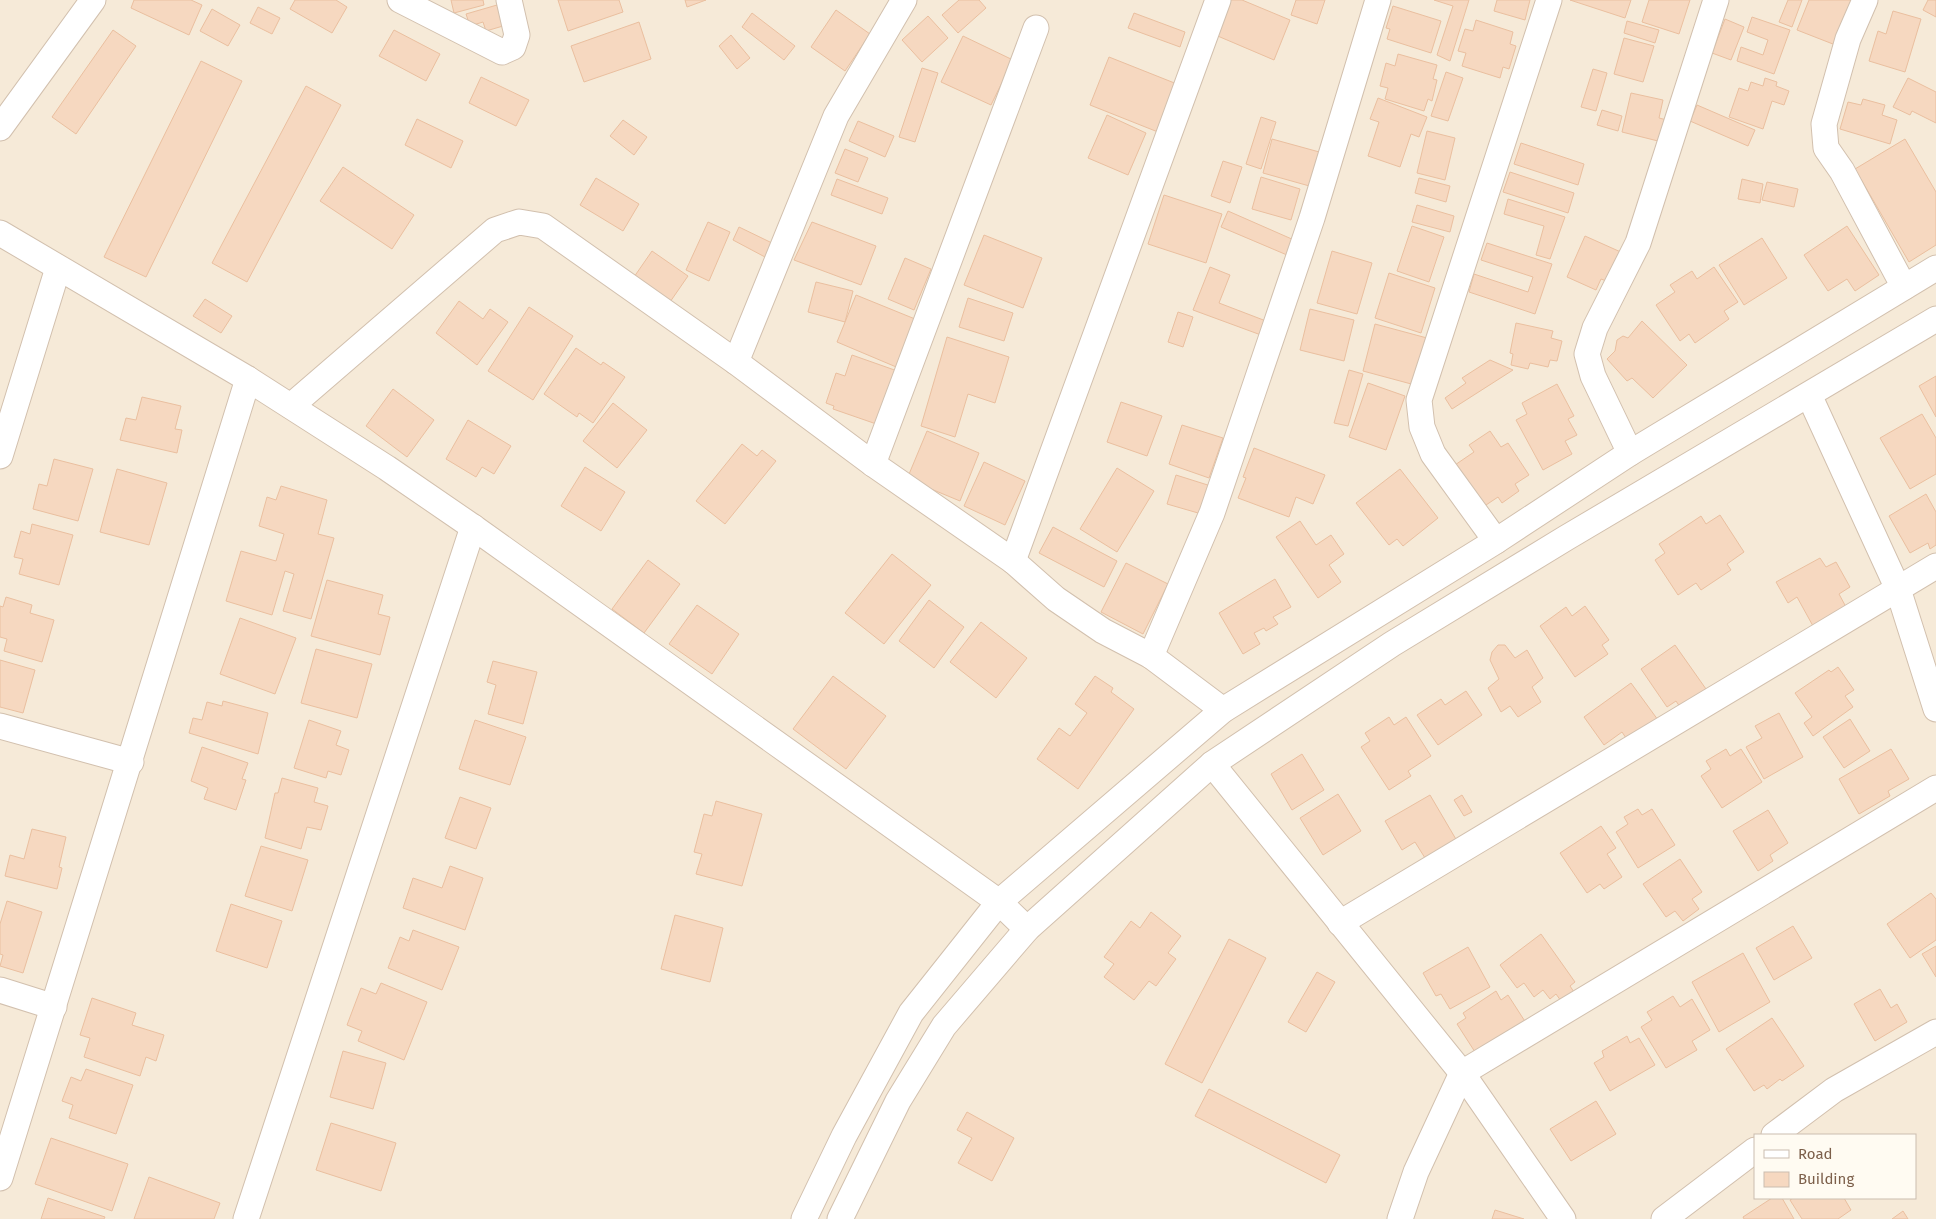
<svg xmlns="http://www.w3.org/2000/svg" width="1936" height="1219" viewBox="0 0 1936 1219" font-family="'Fira Sans',sans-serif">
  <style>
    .residential { fill: #f6ead8; fill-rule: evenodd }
    .building { fill: #f6d8c0; stroke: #eabf9f }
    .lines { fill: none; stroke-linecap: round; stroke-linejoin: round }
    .minor-casing { stroke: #d2c0ae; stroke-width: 27 }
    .minor { stroke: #fff; stroke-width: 25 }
  </style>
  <rect width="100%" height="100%" fill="#fef7eb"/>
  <path class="residential" d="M0,0h1936v1219h-1936zM1755,1135h160v63h-160z"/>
  <g class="building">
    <polygon points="134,0 191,0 202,5 189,35 131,8"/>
    <polygon points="295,0 336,0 347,7 332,33 290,9"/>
    <polygon points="451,0 483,0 484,5 454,13"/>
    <polygon points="558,0 619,0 623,12 568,31"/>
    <polygon points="685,0 706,0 687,7"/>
    <polygon points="959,0 979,0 986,8 958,33 942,15"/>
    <polygon points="1227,0 1242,0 1290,20 1274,60 1213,34"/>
    <polygon points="1296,0 1325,0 1317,24 1291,15"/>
    <polygon points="1434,0 1469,0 1450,61 1437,55 1453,6"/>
    <polygon points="1497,0 1530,0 1525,20 1494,11"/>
    <polygon points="1570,0 1631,0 1625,18"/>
    <polygon points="1649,0 1690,0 1679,34 1642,22"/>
    <polygon points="1788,0 1802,0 1792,27 1779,22"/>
    <polygon points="1809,0 1856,0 1838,46 1797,30"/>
    <polygon points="1928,0 1936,0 1936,17 1923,10"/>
    <polygon points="497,5 503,26 486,31 483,22 470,26 466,14"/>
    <polygon points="1393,6 1441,21 1431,53 1387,39 1390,29 1386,28"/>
    <polygon points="258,7 280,18 272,34 250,23"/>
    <polygon points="212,9 240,25 228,46 200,31"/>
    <polygon points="836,10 870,34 845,71 811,47"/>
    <polygon points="1893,11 1921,19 1905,72 1869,61 1878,31 1886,34"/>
    <polygon points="752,13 795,46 784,60 742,27"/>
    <polygon points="1134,13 1185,32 1180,47 1128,28"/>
    <polygon points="928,16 948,38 922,62 902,40"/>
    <polygon points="1752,17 1790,30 1774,74 1737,61 1741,47 1763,55 1768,40 1747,32"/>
    <polygon points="1725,19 1744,27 1731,60 1712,53"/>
    <polygon points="1476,20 1513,32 1510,44 1516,46 1509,69 1503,67 1500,78 1462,66 1466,53 1458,51 1465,29 1473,31"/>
    <polygon points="1627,21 1659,30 1655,43 1624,33"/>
    <polygon points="639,22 651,59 584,82 571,46"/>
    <polygon points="113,30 136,46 76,134 52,117"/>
    <polygon points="394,30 440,54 426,81 379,56"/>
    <polygon points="731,35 750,58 737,69 719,46"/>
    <polygon points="963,36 1013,60 991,105 941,82"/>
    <polygon points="1624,38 1654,46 1643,82 1614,74"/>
    <polygon points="1398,54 1437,65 1433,79 1437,80 1432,101 1428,99 1424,111 1385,99 1388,88 1380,86 1386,63 1395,66"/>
    <polygon points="1109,57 1182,86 1163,134 1090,105"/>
    <polygon points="201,61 242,81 146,277 104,257"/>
    <polygon points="922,68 938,73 915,142 899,137"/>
    <polygon points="1593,69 1607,73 1596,111 1581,107"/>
    <polygon points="1446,72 1463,78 1448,121 1431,116"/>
    <polygon points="481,77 529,100 516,126 469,103"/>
    <polygon points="1765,78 1777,82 1776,86 1789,91 1784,105 1772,101 1763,129 1729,117 1739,88 1748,91 1751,82 1763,86"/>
    <polygon points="1908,78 1936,92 1936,123 1912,111 1910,115 1893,107"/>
    <polygon points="306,86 341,105 247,282 212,263"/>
    <polygon points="1631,93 1663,100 1659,118 1667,120 1662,142 1622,132"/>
    <polygon points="1378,98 1427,117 1419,137 1411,134 1400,167 1368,156 1379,122 1370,119"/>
    <polygon points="1863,99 1885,105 1882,115 1897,120 1890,144 1840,129 1848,102 1861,105"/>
    <polygon points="1697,105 1755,130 1748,146 1690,121"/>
    <polygon points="1602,110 1622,116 1618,131 1597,125"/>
    <polygon points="1107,115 1146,133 1128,175 1088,158"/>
    <polygon points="1261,117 1276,122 1261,169 1246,164"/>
    <polygon points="417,119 463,141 451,168 405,145"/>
    <polygon points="623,120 647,137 634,155 610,136"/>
    <polygon points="858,121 894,136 885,157 849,141"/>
    <polygon points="1427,131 1455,138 1445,180 1417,173"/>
    <polygon points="1272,139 1323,153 1313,187 1263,173"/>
    <polygon points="1905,139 1936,192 1936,245 1909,262 1855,169"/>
    <polygon points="1521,143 1584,164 1578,185 1514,164"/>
    <polygon points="845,149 868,158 858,182 835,173"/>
    <polygon points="1223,161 1242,167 1230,203 1211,196"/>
    <polygon points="343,167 414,215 392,249 320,201"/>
    <polygon points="1510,172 1574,193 1568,213 1503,192"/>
    <polygon points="1261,177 1300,189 1291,220 1252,209"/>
    <polygon points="596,178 639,204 623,231 580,205"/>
    <polygon points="1419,178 1450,186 1446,202 1415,193"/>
    <polygon points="837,179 888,198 882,214 831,195"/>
    <polygon points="1742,179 1763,184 1760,203 1738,199"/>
    <polygon points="1767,182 1798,189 1794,207 1762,200"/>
    <polygon points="1164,195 1222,214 1206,263 1148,244"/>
    <polygon points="1508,199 1565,217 1550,259 1536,255 1544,226 1504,214"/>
    <polygon points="1417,205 1454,216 1450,232 1412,222"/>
    <polygon points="1228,211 1294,240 1287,255 1221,227"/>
    <polygon points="708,222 730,232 709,281 686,270"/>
    <polygon points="812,222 876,246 861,285 794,260"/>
    <polygon points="1412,226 1444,237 1429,282 1397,271"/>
    <polygon points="1847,226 1879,275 1855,291 1847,279 1828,291 1804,255"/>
    <polygon points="739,227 772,243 765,257 733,240"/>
    <polygon points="984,235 1042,258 1023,308 964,285"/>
    <polygon points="1585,236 1623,253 1609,282 1601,279 1596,290 1567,277"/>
    <polygon points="1762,238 1787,278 1744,305 1719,265"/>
    <polygon points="1487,243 1552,264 1535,314 1469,292 1474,274 1528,292 1533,277 1481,260"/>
    <polygon points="652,251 688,276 670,302 634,277"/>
    <polygon points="1332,251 1372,263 1357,314 1317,303"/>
    <polygon points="905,258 931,269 914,310 888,299"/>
    <polygon points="1210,267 1230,275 1219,303 1266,321 1261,335 1193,310"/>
    <polygon points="1714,267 1738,302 1724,311 1729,319 1695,343 1689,334 1680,341 1656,305 1675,292 1670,285 1692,271 1697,279"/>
    <polygon points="1389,273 1435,288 1421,333 1375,318"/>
    <polygon points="816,282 853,291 845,322 808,312"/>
    <polygon points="856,295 920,321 901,369 837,342"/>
    <polygon points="968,298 1013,313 1004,341 959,327"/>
    <polygon points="205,299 232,316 221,333 193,316"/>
    <polygon points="459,301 483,319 490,309 508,322 477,365 436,333"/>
    <polygon points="529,307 573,336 533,400 488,371"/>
    <polygon points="1310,309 1354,320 1344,361 1300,350"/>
    <polygon points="1178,312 1193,317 1183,347 1168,342"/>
    <polygon points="1642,321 1687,365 1653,398 1632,378 1627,381 1607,359 1615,351 1617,340 1623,336 1628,338"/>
    <polygon points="1516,323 1553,331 1551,338 1562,341 1557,361 1550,360 1548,367 1530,363 1528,369 1511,365 1513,354 1510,353"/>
    <polygon points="1375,324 1427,338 1415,385 1363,371"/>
    <polygon points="947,337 1009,357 995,403 968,394 955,437 921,426"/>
    <polygon points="576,348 601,365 603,362 625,377 593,423 579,413 577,417 544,394"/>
    <polygon points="852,355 903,373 885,427 833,409 834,406 826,403 836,373 845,376"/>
    <polygon points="1490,360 1513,370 1452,409 1445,398 1466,383 1462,378"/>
    <polygon points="1349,370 1363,374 1348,426 1334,423"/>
    <polygon points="1936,376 1936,417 1919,386"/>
    <polygon points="1368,383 1405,396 1386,450 1349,437"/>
    <polygon points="1557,384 1574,416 1568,419 1577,435 1565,441 1572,454 1543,470 1516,420 1527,414 1522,403"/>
    <polygon points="393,389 434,420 407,457 366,426"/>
    <polygon points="142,397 181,406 175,429 182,430 177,453 120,440 126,418 136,420"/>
    <polygon points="1121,402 1162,416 1147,456 1107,442"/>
    <polygon points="613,403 647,430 617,468 583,441"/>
    <polygon points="1922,414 1936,438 1936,474 1910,489 1880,438"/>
    <polygon points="468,420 511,446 494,474 482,467 476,477 446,459"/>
    <polygon points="1182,425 1223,438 1209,478 1169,464"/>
    <polygon points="927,431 979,453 960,501 907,479"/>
    <polygon points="1490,431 1501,447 1508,443 1529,475 1515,484 1519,491 1502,503 1498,497 1483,507 1452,467 1474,452 1469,445"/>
    <polygon points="742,444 757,456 762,450 776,461 725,524 696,501"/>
    <polygon points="1254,448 1325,475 1313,504 1296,497 1289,517 1238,498 1246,478 1243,477"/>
    <polygon points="54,459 93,469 78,521 33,509 39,484 47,486"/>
    <polygon points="984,462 1025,481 1005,525 964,506"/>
    <polygon points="585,467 625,492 601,531 561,506"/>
    <polygon points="1117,468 1154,491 1117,552 1080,529"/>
    <polygon points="117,469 167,483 149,545 100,532"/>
    <polygon points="1400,469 1438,518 1403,546 1397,539 1389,545 1356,503"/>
    <polygon points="1176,475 1214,487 1205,515 1167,504"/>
    <polygon points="281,486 327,500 318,534 334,538 311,619 283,611 294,574 285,571 272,615 226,601 241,551 276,561 284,534 259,526 267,497 276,500"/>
    <polygon points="1926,494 1936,512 1936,545 1930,549 1928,543 1910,553 1889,516"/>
    <polygon points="1720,515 1744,552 1727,564 1731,570 1701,590 1696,583 1678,595 1655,560 1665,553 1659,544 1701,516 1706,524"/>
    <polygon points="1300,521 1316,545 1331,535 1344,554 1329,565 1341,582 1318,598 1276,537"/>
    <polygon points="32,524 73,535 59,585 19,574 23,559 14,557 21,531 30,534"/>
    <polygon points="1053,527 1117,561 1104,587 1039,553"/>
    <polygon points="892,554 931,585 884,644 845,613"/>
    <polygon points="1820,558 1826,567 1836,562 1850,587 1839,594 1846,607 1813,626 1797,597 1788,603 1776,582"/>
    <polygon points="648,560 680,584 644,633 612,609"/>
    <polygon points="1126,563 1168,584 1143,634 1101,612"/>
    <polygon points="1275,579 1291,607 1273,617 1278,624 1266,631 1264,628 1254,633 1260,644 1243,654 1219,613"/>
    <polygon points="327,580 383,595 378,614 390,617 380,655 311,636"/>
    <polygon points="6,597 32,605 30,613 54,620 42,662 4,651 7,639 0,637 0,606 3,607"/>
    <polygon points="929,600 964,627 934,668 899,641"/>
    <polygon points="697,605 739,634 712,674 669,644"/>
    <polygon points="1585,606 1609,640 1602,645 1608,654 1575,677 1540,626 1566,607 1572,616"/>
    <polygon points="240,618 296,638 275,694 220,674"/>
    <polygon points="981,622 1027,658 996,698 950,662"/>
    <polygon points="1498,645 1505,645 1515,658 1527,650 1543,678 1532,687 1541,702 1518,717 1510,706 1501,712 1488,688 1499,679 1490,660 1492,652"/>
    <polygon points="1675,645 1706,689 1680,707 1676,701 1667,707 1641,669"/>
    <polygon points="316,649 372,664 357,718 301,703"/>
    <polygon points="0,660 35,670 23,713 0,707"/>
    <polygon points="493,661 537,672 523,724 488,714 496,685 487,682"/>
    <polygon points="1838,667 1854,690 1845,696 1853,707 1813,736 1804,723 1812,717 1795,693 1829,670 1831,672"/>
    <polygon points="833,676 886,716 846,769 793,729"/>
    <polygon points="1095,676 1113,688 1111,692 1134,709 1078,789 1037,759 1059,728 1070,736 1087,713 1075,704"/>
    <polygon points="1631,683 1658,720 1628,741 1622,732 1604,745 1584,717"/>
    <polygon points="1466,691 1482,715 1438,745 1417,715 1441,699 1445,705"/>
    <polygon points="223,701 268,713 258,754 189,733 193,718 202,720 207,702 222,706"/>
    <polygon points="1779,713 1803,757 1764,779 1746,747 1762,738 1755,726"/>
    <polygon points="1389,717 1394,725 1406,717 1431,756 1408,771 1411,776 1389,790 1361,747 1370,741 1365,733"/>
    <polygon points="1850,719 1870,751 1844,768 1823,737"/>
    <polygon points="309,720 341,731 336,745 349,750 341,775 328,771 326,778 294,768"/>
    <polygon points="475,720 526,737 510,785 459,769"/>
    <polygon points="202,747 248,763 242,779 246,780 236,810 204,799 208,788 191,781"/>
    <polygon points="1726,749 1730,756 1741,749 1762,782 1722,808 1701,776 1711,769 1706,761"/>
    <polygon points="1891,749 1909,779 1888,791 1890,796 1859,814 1839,779"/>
    <polygon points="1302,754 1324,790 1292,810 1271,774"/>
    <polygon points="282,778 318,788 314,802 328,806 321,830 307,827 301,849 265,838 275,793 278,793"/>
    <polygon points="1338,794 1361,831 1323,855 1300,818"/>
    <polygon points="1430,795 1457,841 1425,858 1415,842 1402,850 1385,821"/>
    <polygon points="1462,795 1472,812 1464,816 1454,800"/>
    <polygon points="460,797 491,808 476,849 445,838"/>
    <polygon points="716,801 762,814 742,886 696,874 702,854 694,852 704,814 712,816"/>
    <polygon points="1638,809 1642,815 1652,809 1675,845 1638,868 1616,832 1628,824 1624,817"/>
    <polygon points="1768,810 1788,843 1770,855 1773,861 1758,871 1733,831"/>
    <polygon points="1601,826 1616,848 1607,854 1622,877 1604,889 1600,884 1587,893 1560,853"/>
    <polygon points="32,829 66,837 59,867 62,868 57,889 5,876 10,855 24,859"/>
    <polygon points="261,846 308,860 292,911 245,896"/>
    <polygon points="1680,859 1702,892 1692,899 1699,909 1683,921 1675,911 1666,917 1643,884"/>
    <polygon points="450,866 483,878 465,930 403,908 413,878 442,888"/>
    <polygon points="1931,893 1936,899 1936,940 1910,958 1887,924"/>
    <polygon points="7,901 42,912 23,973 0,966 3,955 0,954 0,924"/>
    <polygon points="231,904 282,921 267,968 216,951"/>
    <polygon points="1151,912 1181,936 1168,953 1176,959 1156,986 1149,981 1134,1000 1104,977 1114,964 1104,957 1131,921 1140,928"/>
    <polygon points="675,915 723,928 710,982 661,969"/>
    <polygon points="1793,926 1812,958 1774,980 1756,948"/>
    <polygon points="413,930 459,947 442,990 388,968 400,937 409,941"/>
    <polygon points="1541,934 1575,982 1570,986 1574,992 1561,1001 1556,994 1550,999 1543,990 1534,997 1524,983 1517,988 1500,965"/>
    <polygon points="1229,939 1266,958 1202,1083 1165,1064"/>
    <polygon points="1936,946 1936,977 1922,954"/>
    <polygon points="1468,947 1490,987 1450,1009 1441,994 1436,996 1423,973"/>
    <polygon points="1743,953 1770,1002 1719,1032 1692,982"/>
    <polygon points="1317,972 1335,982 1306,1032 1288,1022"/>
    <polygon points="381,983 427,1002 404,1060 358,1041 362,1031 347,1025 361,988 376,994"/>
    <polygon points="1880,989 1891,1008 1897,1004 1907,1022 1875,1041 1854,1004"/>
    <polygon points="1496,991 1501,1000 1508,995 1528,1026 1475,1052 1457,1024 1466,1018 1463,1013"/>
    <polygon points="1673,996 1680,1007 1692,999 1710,1030 1692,1041 1697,1050 1666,1068 1641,1027 1652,1020 1647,1012"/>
    <polygon points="92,998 136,1013 132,1025 164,1035 156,1061 146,1057 140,1076 84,1057 90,1038 80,1035"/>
    <polygon points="1772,1018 1804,1066 1782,1081 1780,1079 1767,1089 1764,1085 1754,1091 1726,1049"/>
    <polygon points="1627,1036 1630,1043 1639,1038 1655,1065 1610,1091 1594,1063 1604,1057 1602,1051"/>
    <polygon points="343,1051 386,1063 373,1109 330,1097"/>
    <polygon points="86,1069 133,1085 116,1134 69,1118 73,1105 62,1101 71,1077 81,1081"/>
    <polygon points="1209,1089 1340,1155 1326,1183 1195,1116"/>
    <polygon points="1596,1101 1616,1134 1571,1161 1550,1129"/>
    <polygon points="967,1112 1014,1138 992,1181 958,1163 972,1138 957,1130"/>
    <polygon points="331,1123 396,1143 381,1191 316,1170"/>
    <polygon points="51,1138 128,1164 112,1211 35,1184"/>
    <polygon points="149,1177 220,1203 214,1219 134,1219"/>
    <polygon points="48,1198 105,1217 104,1219 41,1219"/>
    <polygon points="1772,1198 1782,1198 1794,1219 1744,1219 1743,1217"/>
    <polygon points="1793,1198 1844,1198 1851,1210 1838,1219 1802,1219 1790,1200"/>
    <polygon points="1495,1210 1524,1219 1492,1219"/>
    <polygon points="1903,1211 1908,1219 1892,1219"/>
  </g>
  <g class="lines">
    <defs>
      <g id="minor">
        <polyline points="400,0 502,52 513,47 517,35 509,0"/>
        <polyline points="1865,0 1848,39 1824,124 1826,148 1842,171 1904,287"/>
        <polyline points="0,128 93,0"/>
        <polyline points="0,233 248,379 387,468 473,527 999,902 1027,929"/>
        <polyline points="736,362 836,116 904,0"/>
        <polyline points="1809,395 1898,589 1936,709"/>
        <polyline points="291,406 495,230 519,222 543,226 736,362 873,464 1013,561 1056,599 1103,631 1151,656 1223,710"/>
        <polyline points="1630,453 1593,376 1587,354 1595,328 1638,243 1716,0"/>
        <polyline points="0,456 58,268"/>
        <polyline points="873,464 1036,28"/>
        <polyline points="1496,541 1433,454 1422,427 1419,400 1549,0"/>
        <polyline points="1013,561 1218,0"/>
        <polyline points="1151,656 1212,513 1312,218 1378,0"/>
        <polyline points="0,726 131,762"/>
        <polyline points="1212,764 1462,1073 1563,1219"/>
        <polyline points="1340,923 1936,566"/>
        <polyline points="0,990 54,1007"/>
        <polyline points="1774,1135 1834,1090 1936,1032"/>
        <polyline points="0,1178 248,379"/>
        <polyline points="246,1219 473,527"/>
        <polyline points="804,1219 844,1136 911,1013 999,902 1223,710 1496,541 1630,453 1936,268"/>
        <polyline points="840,1219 898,1101 944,1026 1027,929 1212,764 1392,644 1566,538 1936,319"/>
        <polyline points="1400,1219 1416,1172 1462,1073 1936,788"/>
        <polyline points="1664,1219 1755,1150"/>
      </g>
    </defs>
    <use href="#minor" class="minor-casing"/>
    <use href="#minor" class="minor"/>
  </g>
  <rect x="1754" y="1134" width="162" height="65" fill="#fffbf2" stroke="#cbbdaf"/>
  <rect x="1764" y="1150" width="25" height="8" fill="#ffffff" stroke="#cbbdaf"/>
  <text x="1798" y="1159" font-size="15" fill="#7c5f4a">Road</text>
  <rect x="1764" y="1172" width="25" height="15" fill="#f6d8c0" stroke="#cbbdaf"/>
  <text x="1798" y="1184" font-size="15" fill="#7c5f4a">Building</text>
</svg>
